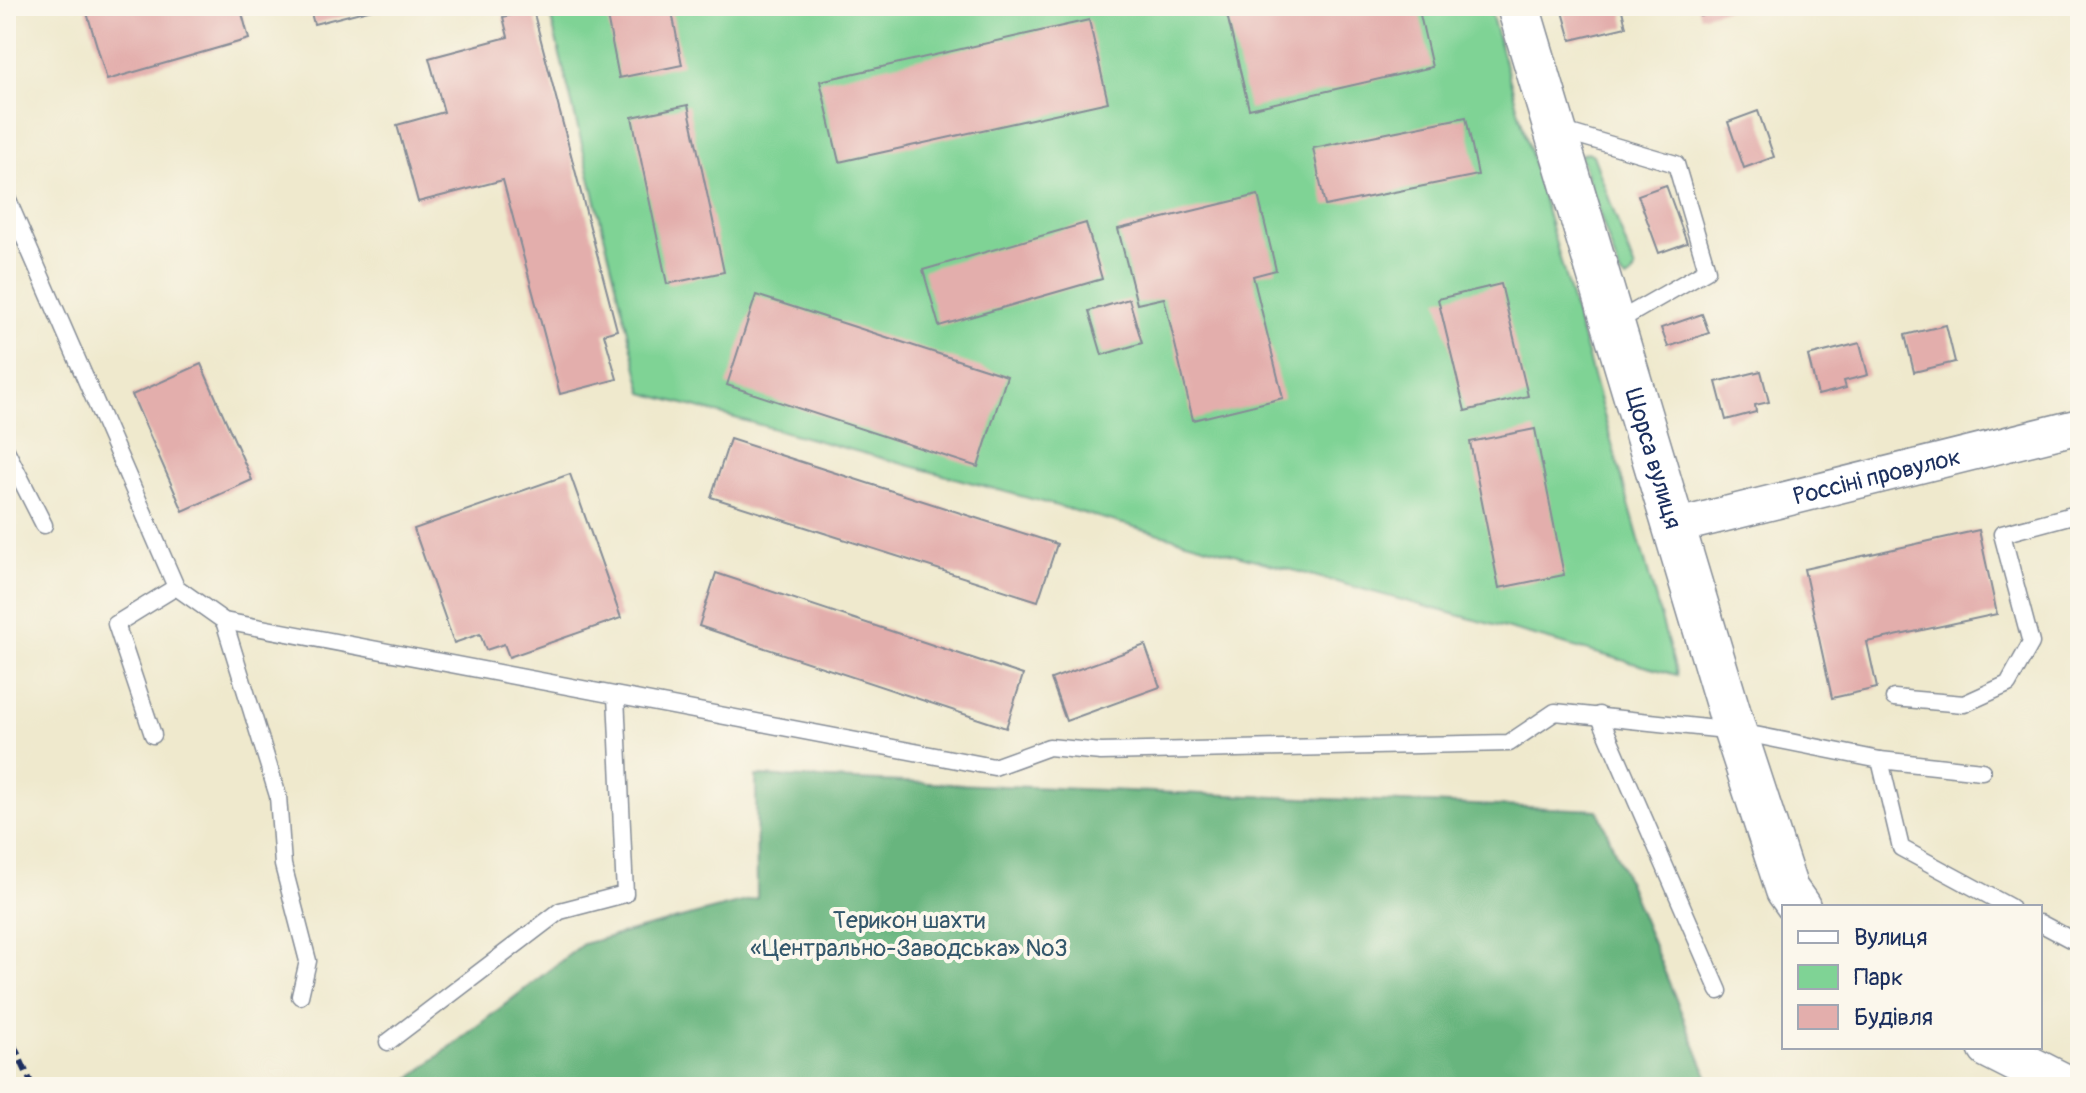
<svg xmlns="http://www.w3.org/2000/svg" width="2086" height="1093" viewBox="0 0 2086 1093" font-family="Pangolin,sans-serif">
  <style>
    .green { fill: #7fd395; stroke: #4d817a; stroke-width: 2 }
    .forest { fill: #67b57e; stroke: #41726e; stroke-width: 2 }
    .building { fill: #e3aeac }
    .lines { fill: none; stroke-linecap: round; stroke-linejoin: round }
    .service-casing { stroke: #858c96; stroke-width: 19 }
    .minor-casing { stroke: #858c96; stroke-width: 37 }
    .tertiary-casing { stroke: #858c96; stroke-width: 45 }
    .service { stroke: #fff; stroke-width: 16 }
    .minor { stroke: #fff; stroke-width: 34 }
    .tertiary { stroke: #fff; stroke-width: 42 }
    .rail { stroke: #1b2f5e; stroke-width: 6; stroke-dasharray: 12 6; stroke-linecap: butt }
    .labels { text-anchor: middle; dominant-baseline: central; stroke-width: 8; stroke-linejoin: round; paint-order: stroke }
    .street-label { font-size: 24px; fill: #1b2f5e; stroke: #fbf7ec }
    .park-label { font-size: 24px; fill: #34586c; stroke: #fbf7ec }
  </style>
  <rect width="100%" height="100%" fill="#fbf7ec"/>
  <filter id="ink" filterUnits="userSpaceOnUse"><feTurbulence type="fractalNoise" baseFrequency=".0125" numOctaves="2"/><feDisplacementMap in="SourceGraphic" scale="16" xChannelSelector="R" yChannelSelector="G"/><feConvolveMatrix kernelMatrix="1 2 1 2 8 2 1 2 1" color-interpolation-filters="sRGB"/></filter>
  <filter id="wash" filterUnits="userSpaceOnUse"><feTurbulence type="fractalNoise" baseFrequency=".006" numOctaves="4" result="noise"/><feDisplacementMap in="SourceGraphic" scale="32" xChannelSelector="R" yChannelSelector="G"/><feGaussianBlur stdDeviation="1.8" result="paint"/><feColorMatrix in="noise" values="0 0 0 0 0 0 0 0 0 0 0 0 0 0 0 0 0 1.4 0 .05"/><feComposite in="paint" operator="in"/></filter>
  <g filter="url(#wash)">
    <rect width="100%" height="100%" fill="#efe9cd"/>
    <g class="green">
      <polygon points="548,6 1489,6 1677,675 643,393"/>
      <polygon points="1588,152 1593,155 1635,270 1632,276 1626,280 1620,275 1580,155"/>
    </g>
    <polygon class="forest" points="756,776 1598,810 1712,1087 407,1087 409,1079 583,944 757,898"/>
    <g id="blocks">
      <g class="building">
        <polygon points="85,6 240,6 249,39 107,80"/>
        <polygon points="309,6 380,6 380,7 314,24"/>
        <polygon points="605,6 671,6 682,65 619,78"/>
        <polygon points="1225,6 1418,6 1432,67 1249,109"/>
        <polygon points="1569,6 1621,6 1626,27 1571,40 1562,8"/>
        <polygon points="1697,6 1735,6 1735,7 1700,16"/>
        <polygon points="533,10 617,330 604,334 617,379 560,394 503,180 418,202 397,125 444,112 429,58 508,37 503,17"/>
        <polygon points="1089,20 1108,102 839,162 820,81"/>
        <polygon points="688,105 724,272 667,284 632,117"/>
        <polygon points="1758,111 1774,157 1744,168 1728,122"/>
        <polygon points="1466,117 1478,175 1325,206 1313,148"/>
        <polygon points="1666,185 1687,243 1659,253 1638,195"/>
        <polygon points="1258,195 1276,270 1253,276 1283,398 1193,420 1164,298 1137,304 1118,229"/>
        <polygon points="1086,223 1102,279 939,326 923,270"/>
        <polygon points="1501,284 1528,396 1465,411 1438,299"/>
        <polygon points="756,295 1007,376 978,467 727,385"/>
        <polygon points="1129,299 1142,343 1102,355 1089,311"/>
        <polygon points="1702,314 1709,333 1668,347 1661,328"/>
        <polygon points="1946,325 1955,362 1914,372 1905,335"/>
        <polygon points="1860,343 1868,375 1844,381 1846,388 1818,395 1808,356"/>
        <polygon points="201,364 252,480 183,511 132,395"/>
        <polygon points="1761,371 1769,402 1755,405 1756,412 1726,420 1716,382"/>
        <polygon points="1535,429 1564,575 1499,588 1470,442"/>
        <polygon points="730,439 1057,544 1038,601 711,497"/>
        <polygon points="570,474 621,618 509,657 504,644 486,650 480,634 454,643 414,529"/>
        <polygon points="1979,530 1997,614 1867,642 1877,688 1832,698 1804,569"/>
        <polygon points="716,573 1023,675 1006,728 699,626"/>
        <polygon points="1145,645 1160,687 1066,721 1051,679"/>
      </g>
    </g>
  </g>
  <g filter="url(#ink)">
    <use href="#blocks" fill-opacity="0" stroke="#858c96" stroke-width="2"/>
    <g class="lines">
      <defs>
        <g id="service">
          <polyline points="1560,130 1676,164 1707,270 1613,324"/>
          <polyline points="6,196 176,587 224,621 994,767 1049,747 1101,752 1509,743 1555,712 1735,731 1880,760 1982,771"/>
          <polyline points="6,450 44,525"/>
          <polyline points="224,621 278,796 283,865 308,961 300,996"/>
          <polyline points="1894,698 1964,704 2008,684 2031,643 2002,534 2080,513"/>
          <polyline points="1599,715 1719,991"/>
          <polyline points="153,735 116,624 176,587"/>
          <polyline points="1880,760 1901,848 2010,907"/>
          <polyline points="2040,923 2072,940"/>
          <polyline points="388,1042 560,911 625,894 616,696"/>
        </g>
        <g id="minor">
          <path id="s1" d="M1673,527l407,-101"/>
        </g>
        <g id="tertiary">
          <path id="s2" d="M1518,6l217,725 52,159 12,17"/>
          <polyline points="1989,1047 2068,1087"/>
        </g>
      </defs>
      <use href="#service" class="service-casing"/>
      <use href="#minor" class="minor-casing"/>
      <use href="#tertiary" class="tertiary-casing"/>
      <use href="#service" class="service"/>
      <use href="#minor" class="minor"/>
      <use href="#tertiary" class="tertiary"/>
      <g class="rail">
        <polyline points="6,1028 33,1087"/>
        <polyline points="6,1081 9,1087"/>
      </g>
    </g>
  </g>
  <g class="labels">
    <g class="street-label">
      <text stroke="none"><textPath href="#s2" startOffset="472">Щорса вулиця</textPath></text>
      <text stroke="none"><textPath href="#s1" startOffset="210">Россіні провулок</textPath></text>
    </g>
    <g class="park-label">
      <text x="909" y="920">Терикон шахти<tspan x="909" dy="28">«Центрально-Заводська» №3</tspan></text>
    </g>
  </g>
  <rect width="2086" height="1093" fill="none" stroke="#fbf7ec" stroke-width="32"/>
  <rect x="1782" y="905" width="260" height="144" fill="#fbf7ec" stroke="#a1a7b3" stroke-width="2"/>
  <rect x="1798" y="931" width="40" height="12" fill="#ffffff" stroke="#a1a7b3" stroke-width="2"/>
  <text x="1854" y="945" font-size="24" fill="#1b2f5e">Вулиця</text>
  <rect x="1798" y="965" width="40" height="24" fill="#7fd395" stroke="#a1a7b3" stroke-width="2"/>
  <text x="1854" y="985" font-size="24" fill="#1b2f5e">Парк</text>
  <rect x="1798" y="1005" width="40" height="24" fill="#e3aeac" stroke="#a1a7b3" stroke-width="2"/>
  <text x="1854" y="1025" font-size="24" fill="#1b2f5e">Будівля</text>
</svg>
